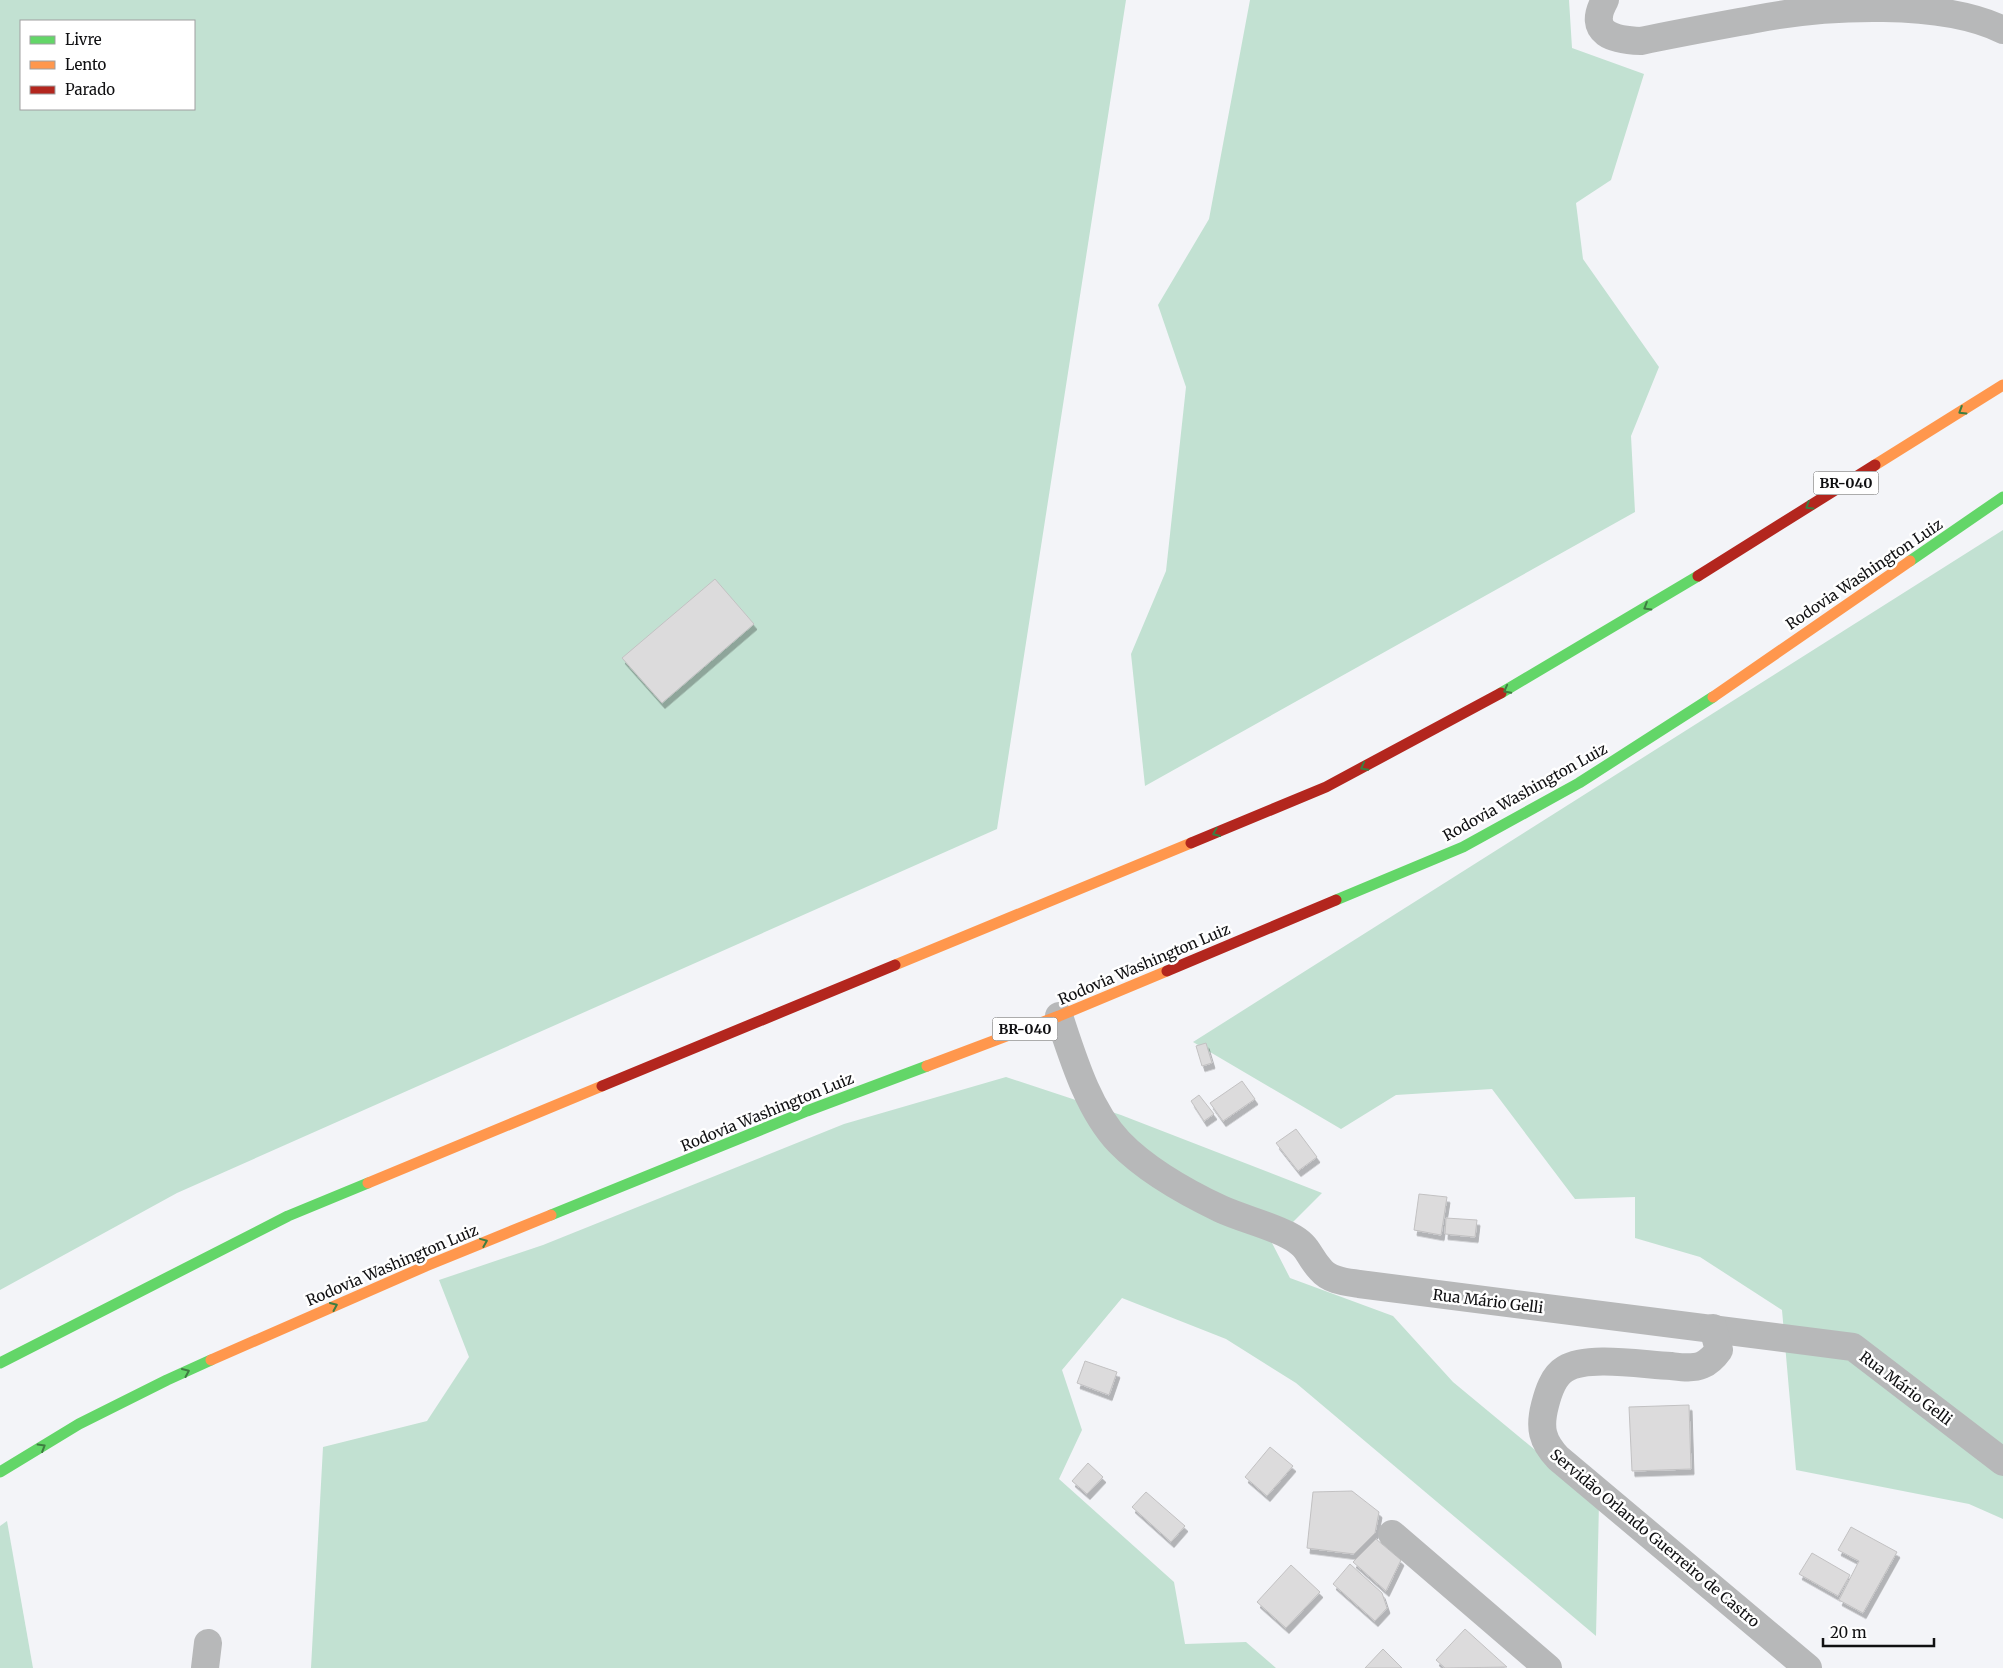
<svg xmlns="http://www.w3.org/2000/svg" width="2003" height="1668" viewBox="0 0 2003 1668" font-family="Merriweather,serif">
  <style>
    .green { fill: #c2e1d2; fill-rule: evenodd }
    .building { fill: #dcdbdc; stroke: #c2c1c2; filter: url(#shadow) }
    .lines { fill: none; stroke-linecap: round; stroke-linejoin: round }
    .street { stroke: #b7b8b9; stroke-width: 28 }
    .fast { stroke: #63d668; stroke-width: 11 }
    .slow { stroke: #ff974d; stroke-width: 11 }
    .jam { stroke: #b3261e; stroke-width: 11 }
    .oneway { stroke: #3e7d41 }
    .labels { text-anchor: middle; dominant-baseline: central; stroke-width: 5; stroke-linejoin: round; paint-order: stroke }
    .shield { fill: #fff; stroke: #585859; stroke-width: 1 }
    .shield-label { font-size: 14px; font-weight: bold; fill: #101012 }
    .street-label { font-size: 15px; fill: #101012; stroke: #fff }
  </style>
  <defs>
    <filter id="shadow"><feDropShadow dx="3" dy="5.5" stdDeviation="0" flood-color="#0004"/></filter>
  </defs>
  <rect width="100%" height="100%" fill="#f3f4f8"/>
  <g class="green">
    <path d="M0,0h1126l-129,829 -820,364 -177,97zM21,21h173v88h-173z"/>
    <polygon points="1250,0 1569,0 1572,48 1644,74 1611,180 1576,203 1583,259 1659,367 1631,436 1635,512 1145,786 1131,654 1166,571 1186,387 1158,305 1209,219"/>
    <polygon points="2003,530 2003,1519 1969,1504 1796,1470 1782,1310 1700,1257 1635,1238 1635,1197 1575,1199 1492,1089 1396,1095 1341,1129 1193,1042"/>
    <polygon points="1006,1077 1121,1115 1322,1193 1272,1243 1290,1278 1393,1316 1453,1382 1599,1503 1596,1636 1296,1383 1226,1339 1122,1298 1062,1370 1082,1430 1059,1479 1174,1582 1185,1644 1246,1642 1276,1668 311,1668 323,1447 427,1421 469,1357 439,1280 543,1245 844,1124"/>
    <polygon points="7,1521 33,1668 0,1668 0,1526"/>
  </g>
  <g class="building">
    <polygon points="715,579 754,624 662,703 622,658"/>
    <polygon points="1206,1043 1212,1063 1202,1066 1196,1046"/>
    <polygon points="1242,1081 1255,1099 1223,1121 1210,1103"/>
    <polygon points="1199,1095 1214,1114 1204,1121 1191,1101"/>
    <polygon points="1296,1129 1317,1157 1298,1171 1276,1143"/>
    <polygon points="1419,1194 1447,1197 1441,1235 1414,1230"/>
    <polygon points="1446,1218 1477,1220 1475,1237 1445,1234"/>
    <polygon points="1085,1361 1117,1372 1109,1395 1077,1383"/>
    <polygon points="1689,1405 1691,1469 1632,1471 1629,1407"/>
    <polygon points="1270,1447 1293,1466 1267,1496 1245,1477"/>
    <polygon points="1088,1463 1103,1477 1087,1494 1072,1481"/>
    <polygon points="1352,1491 1379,1512 1375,1533 1354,1554 1307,1548 1313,1492"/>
    <polygon points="1146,1492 1185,1526 1171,1542 1132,1507"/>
    <polygon points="1851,1527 1897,1552 1863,1613 1839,1600 1859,1561 1838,1550"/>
    <polygon points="1376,1539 1401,1560 1386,1591 1353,1562"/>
    <polygon points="1812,1553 1850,1575 1838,1596 1799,1574"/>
    <polygon points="1350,1564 1382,1593 1387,1608 1375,1621 1333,1584"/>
    <polygon points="1291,1565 1320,1592 1286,1628 1257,1602"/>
    <polygon points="1465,1629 1507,1667 1445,1668 1436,1660"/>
    <polygon points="1383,1649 1402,1668 1365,1668"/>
  </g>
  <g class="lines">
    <g class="street">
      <path d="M1605,0c-19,34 9,40 36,41 38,-8 77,-15 115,-22 71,-14 187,-19 247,11"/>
      <path d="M1059,1016c14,42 29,93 60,126 28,29 66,50 102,67 22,10 46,15 67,26 23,12 18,19 33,35 9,11 26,12 38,14l494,63 150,115"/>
      <path d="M1713,1328l6,22c-5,7 -10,12 -17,15 -9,4 -22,2 -31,1 -27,-1 -83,-11 -106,3 -12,7 -17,24 -20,36 -6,23 -3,36 13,53l250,210"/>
      <polyline points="1392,1534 1548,1668"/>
      <polyline points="205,1668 208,1643"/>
    </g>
    <g class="fast">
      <polyline points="1910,561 2003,497"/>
      <polyline points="1501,693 1698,576"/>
      <polyline points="1336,900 1463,847 1579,783 1713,697"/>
      <polyline points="551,1215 807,1111 927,1066"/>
      <polyline points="0,1363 288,1216 368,1183"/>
      <polyline points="0,1472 79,1424 167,1380 211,1360"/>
    </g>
    <g class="slow">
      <polyline points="1875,465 2003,385"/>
      <polyline points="1713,697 1910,561"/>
      <polyline points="895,965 1191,843"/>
      <polyline points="927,1066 1059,1016 1167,971"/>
      <polyline points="368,1183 602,1086"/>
      <polyline points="211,1360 426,1266 551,1215"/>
    </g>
    <g class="jam">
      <polyline points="1698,576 1875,465"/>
      <polyline points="1191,843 1326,787 1501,693"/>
      <polyline points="1167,971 1336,900"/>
      <polyline points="602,1086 895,965"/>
    </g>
  </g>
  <defs><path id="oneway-chevron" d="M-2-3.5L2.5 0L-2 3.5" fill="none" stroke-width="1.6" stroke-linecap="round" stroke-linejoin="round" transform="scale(1.25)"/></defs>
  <g class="oneway">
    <use href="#oneway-chevron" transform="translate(1962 411) rotate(148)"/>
    <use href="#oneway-chevron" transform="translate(1809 506) rotate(148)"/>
    <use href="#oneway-chevron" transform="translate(1647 607) rotate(149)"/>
    <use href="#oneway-chevron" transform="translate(1507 690) rotate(152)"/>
    <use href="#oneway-chevron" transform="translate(1364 767) rotate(152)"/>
    <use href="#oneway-chevron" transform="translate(1216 833) rotate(157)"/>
    <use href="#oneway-chevron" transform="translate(484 1242) rotate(-22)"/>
    <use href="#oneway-chevron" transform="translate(334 1306) rotate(-24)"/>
    <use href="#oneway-chevron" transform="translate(186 1372) rotate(-24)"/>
    <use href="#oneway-chevron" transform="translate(42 1447) rotate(-31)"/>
  </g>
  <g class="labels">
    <g class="shield">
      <rect x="1813.5" y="471.5" width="65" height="23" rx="4"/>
      <rect x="992.5" y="1017.5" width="65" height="23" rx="4"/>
    </g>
    <g class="shield-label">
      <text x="1846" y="483">BR-040</text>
      <text x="1025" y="1029">BR-040</text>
    </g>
    <g class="street-label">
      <text transform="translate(1864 574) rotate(-34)">Rodovia Washington Luiz</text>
      <text transform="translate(1525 792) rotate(-29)">Rodovia Washington Luiz</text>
      <text transform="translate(1144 964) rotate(-23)">Rodovia Washington Luiz</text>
      <text transform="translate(767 1112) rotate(-22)">Rodovia Washington Luiz</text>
      <text transform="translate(392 1265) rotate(-23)">Rodovia Washington Luiz</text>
      <text transform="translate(1488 1301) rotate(7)">Rua Mário Gelli</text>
      <text transform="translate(1906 1388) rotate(37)">Rua Mário Gelli</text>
      <text transform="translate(1655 1538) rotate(40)">Servidão Orlando Guerreiro de Castro</text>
    </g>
  </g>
  <rect x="20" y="20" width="175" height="90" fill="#ffffff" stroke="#9f9fa0"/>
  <rect x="30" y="36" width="25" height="8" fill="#63d668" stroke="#9f9fa0"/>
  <text x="65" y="45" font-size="15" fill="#101012">Livre</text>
  <rect x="30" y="61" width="25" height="8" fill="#ff974d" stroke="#9f9fa0"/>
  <text x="65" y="70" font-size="15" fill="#101012">Lento</text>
  <rect x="30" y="86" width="25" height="8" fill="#b3261e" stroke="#9f9fa0"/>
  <text x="65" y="95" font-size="15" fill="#101012">Parado</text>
  <path d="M1823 1638v8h111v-8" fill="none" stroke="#101012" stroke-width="2.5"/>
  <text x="1830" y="1638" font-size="15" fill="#101012" stroke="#ffffff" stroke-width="4" paint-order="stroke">20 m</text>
</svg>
